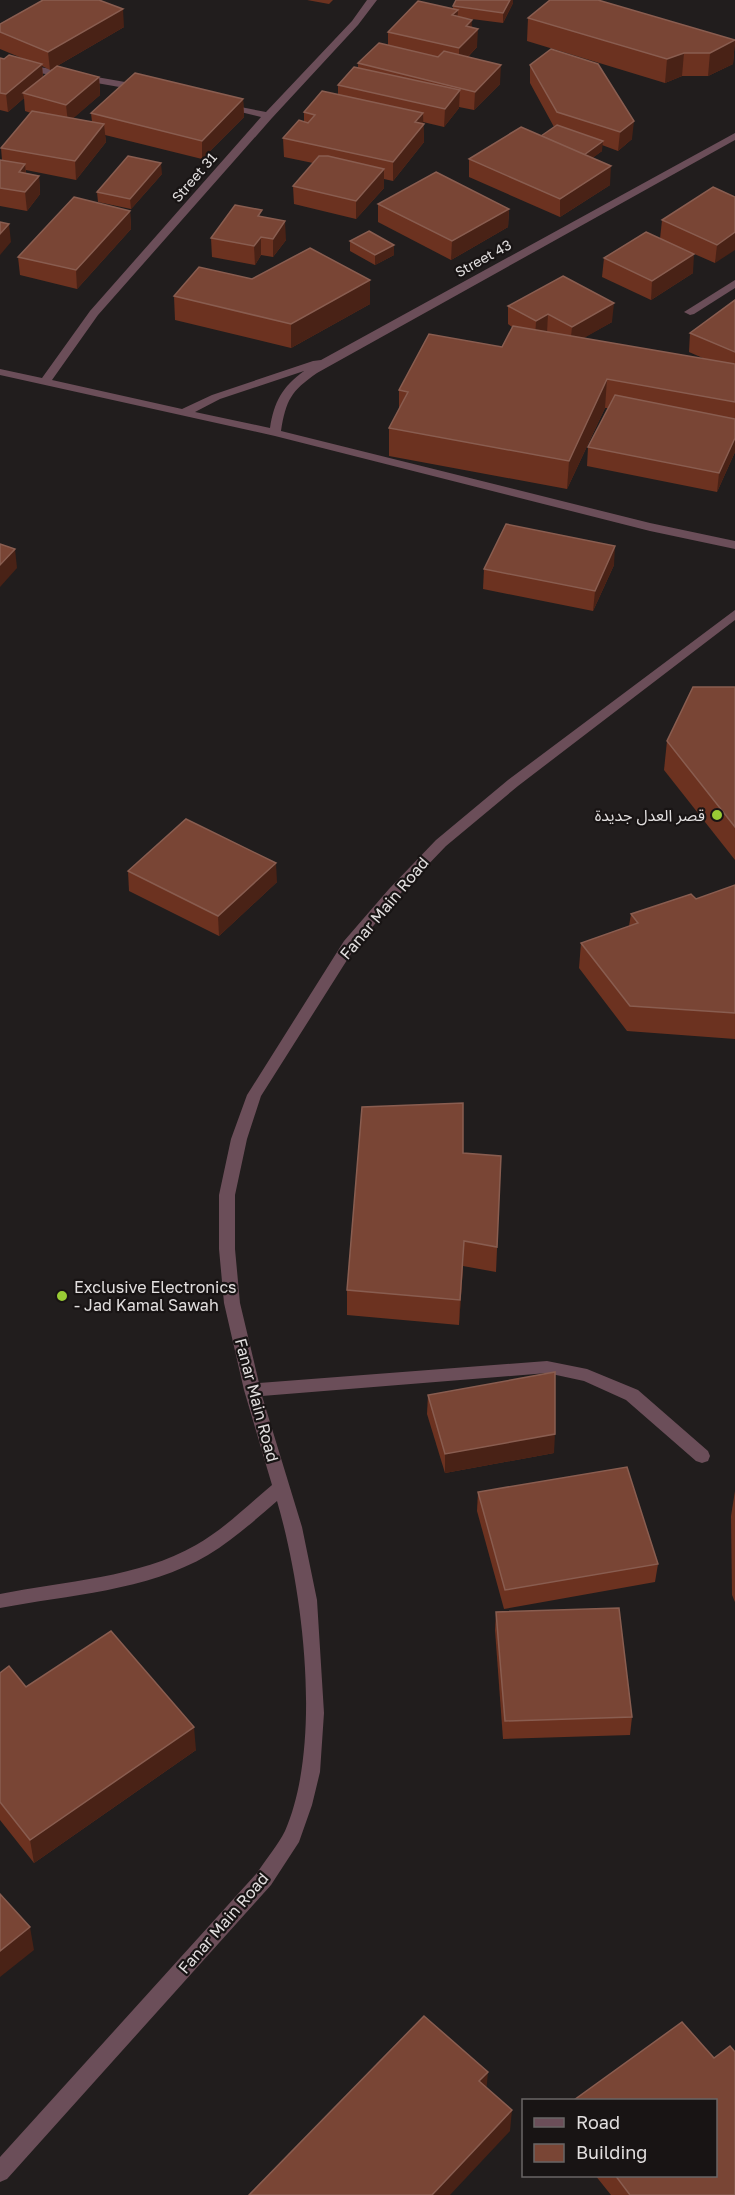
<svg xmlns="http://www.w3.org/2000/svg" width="735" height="2195" viewBox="0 0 735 2195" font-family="'Golos Text','Noto Sans Arabic',sans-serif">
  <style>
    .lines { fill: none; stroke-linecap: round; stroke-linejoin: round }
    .minor { fill: #6b4e59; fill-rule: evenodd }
    .wall { fill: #6c3220; fill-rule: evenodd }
    .shaded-wall { fill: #492216 }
    .building { fill: #794535; stroke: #895d50; stroke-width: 1.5 }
    .poi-dot { fill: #99cb35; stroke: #181414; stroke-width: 2 }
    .labels { text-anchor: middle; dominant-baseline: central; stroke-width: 4.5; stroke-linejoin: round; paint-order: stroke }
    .far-street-label { font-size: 14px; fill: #e2dfdf; stroke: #181414 }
    .poi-label { font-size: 16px; fill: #e2dfdf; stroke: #181414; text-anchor: end }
    .street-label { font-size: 16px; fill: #e2dfdf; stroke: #181414 }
  </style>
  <rect width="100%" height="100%" fill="#211d1d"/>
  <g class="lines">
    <g class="minor">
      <path d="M367,0h10l-19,25 -86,93 -174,197 -46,65 130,29 30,-14 101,-34 8,-1 414,-227v7l-418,233c-26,18 -31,27 -36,58l369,92 85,18v8l-85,-18 -375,-95 -275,-61v-6l42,9 48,-67 171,-194 -41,-10v-4l46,9 86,-91zM304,371c-22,16 -30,31 -34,57l-75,-16 25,-13z"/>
      <polygon points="0,60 142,85 147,88 142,91 0,66"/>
      <polygon points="735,280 735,288 694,314 690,315 684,312"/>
      <path d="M735,610v10l-217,166 -72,60 -47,49 -45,54 -93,147 -14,43 -12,56v54l5,54 19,80 288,-22 40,8 51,21 70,61 2,5 -2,5 -6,2 -6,-2 -70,-61 -42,-19 -37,-8 -285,23 40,131 15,73 7,113 -4,59 -8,33 -13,37 -28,43 -264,294 -7,3v-25l257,-284c9,-14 21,-28 28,-42 38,-87 18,-241 -8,-330 -22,19 -44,39 -69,54 -61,36 -140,40 -208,53v-14c64,-13 139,-16 196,-49 28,-16 51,-39 76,-60l-28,-95 -20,-87 -5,-54v-54l12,-56 16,-44 97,-154 45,-52 47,-49 72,-60z"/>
    </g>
  </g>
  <g class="wall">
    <polygon points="307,0 333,0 329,4"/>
    <polygon points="513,3 503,23 464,18 472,27 477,47 468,57 500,84 474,110 459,107 459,108 444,127 423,122 424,142 393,181 384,179 384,188 356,219 294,204 293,186 313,163 284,157 283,138 304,122 304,112 338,95 338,85 358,68 358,63 388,45 388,32 453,8 453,6"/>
    <polygon points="528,18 735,40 733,64 708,76 682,76 665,83 527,41"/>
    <path d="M0,24l124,3 -67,39 42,11 1,18 -27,23 19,4 -1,-9 152,-14 1,18 -42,42 -97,-24 1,7 -30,38 -50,-10v3l13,3 1,18 -13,17 -27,-5v-46h2l-1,-12 30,-35 -6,-2 -1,-13 -16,14 -8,-2v-52l4,1h20l-24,-10zM42,66l8,4 5,-3 -12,10z"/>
    <polygon points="530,65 632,139 618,151 602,145 602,151 592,158 610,185 560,217 469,177 469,159 541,136 554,127 530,83"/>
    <polygon points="162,174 131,209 98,202 97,192"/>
    <polygon points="735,197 715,263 660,239 662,220"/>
    <polygon points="378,204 509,209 508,227 451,260 378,222"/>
    <polygon points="130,211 131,229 77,289 20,275 18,257"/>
    <polygon points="262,217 286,240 273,257 261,255 255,265 212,257 211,238"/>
    <polygon points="350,241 394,255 375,265 350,251"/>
    <polygon points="604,258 693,273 651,300 602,277"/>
    <polygon points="252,279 370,280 370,304 291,348 175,320 174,296"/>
    <polygon points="735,300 735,452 717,492 587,466 588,447 608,408 605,408 567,489 389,456 389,428 399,409 399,390 502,347 512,327 508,324 508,306 612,322 583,338 705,359 689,352 690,333"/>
    <polygon points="614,565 593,611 483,589 484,569"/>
    <polygon points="735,687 735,860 664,770 667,741"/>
    <polygon points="128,871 277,882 219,936 129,891"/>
    <polygon points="735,885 735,1039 627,1031 579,968 581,943 629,926 631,914 696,899"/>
    <polygon points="463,1153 501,1156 496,1272 463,1266 459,1325 347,1315 347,1290"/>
    <polygon points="428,1395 554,1453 445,1473 427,1414"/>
    <polygon points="735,1491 735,1602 732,1595 731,1516"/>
    <polygon points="478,1492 658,1564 655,1582 504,1609 477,1511"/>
    <polygon points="496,1612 632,1717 630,1735 503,1739 495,1630"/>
    <polygon points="0,1673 26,1687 196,1750 34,1863 0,1820"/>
    <polygon points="714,2058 735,2195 611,2195 595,2175 716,2175"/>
  </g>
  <g class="shaded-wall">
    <polygon points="510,0 513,0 513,3 503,23 503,13"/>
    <polygon points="123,9 124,27 50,70 48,52"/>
    <polygon points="458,10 457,27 452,15"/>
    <polygon points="472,20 471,36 478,29 477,47 459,66 459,48 466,26"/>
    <polygon points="735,40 733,64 708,76 710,53"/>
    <polygon points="684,53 682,76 665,83 667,59"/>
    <polygon points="42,64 43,82 23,93 24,98 8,112 6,94"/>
    <polygon points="501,65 500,84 474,110 475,92"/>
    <polygon points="99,77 100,95 68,123 66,105"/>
    <polygon points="460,90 459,108 444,127 445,109"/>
    <polygon points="243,99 244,117 202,159 202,141"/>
    <polygon points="423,113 424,142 393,181 393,162 415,122"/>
    <polygon points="634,121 632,139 618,151 620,132"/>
    <polygon points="104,124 106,142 76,180 75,161"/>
    <polygon points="603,141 602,151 581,167 581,157"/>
    <polygon points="161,163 162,174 131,209 130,199"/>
    <polygon points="25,164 27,183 19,172"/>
    <polygon points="611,166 610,185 560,217 560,199"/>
    <polygon points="384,169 384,188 356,219 356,201"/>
    <polygon points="39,176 40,194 27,211 25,192"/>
    <polygon points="509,209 508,227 451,260 452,241"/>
    <polygon points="130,211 131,229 77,289 76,270"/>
    <polygon points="285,221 286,240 273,257 273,239"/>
    <polygon points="9,224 11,242 0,255 0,234"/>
    <polygon points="735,232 735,250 715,263 717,245"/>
    <polygon points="261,237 261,255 255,265 254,246"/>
    <polygon points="394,245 394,255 375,265 375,255"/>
    <polygon points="694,254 693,273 651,300 652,281"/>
    <polygon points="370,280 370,304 291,348 291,324"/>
    <polygon points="614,303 612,322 570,346 572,327"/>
    <polygon points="548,314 547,333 535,340 536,321"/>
    <polygon points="607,379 605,408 567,489 569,461"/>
    <polygon points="735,438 735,452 717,492 719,473"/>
    <polygon points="615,546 614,565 593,611 595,591"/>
    <polygon points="15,549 17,568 0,587 0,565"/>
    <polygon points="276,863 277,882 219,936 218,916"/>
    <polygon points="464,1241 463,1266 459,1325 460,1300"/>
    <polygon points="555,1434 554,1453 445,1473 445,1454"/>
    <polygon points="194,1727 196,1750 34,1863 30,1840"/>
    <polygon points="30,1927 34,1950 0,1977 0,1951"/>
    <polygon points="488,2072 486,2094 479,2081"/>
    <polygon points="512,2110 510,2131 450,2195 432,2195"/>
  </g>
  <g class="building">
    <polygon points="43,0 99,0 123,9 48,52 0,32 0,24"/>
    <polygon points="456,0 510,0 503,13 453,6"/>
    <polygon points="550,0 598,0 735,40 710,53 684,53 667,59 528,18"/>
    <polygon points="418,1 458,10 452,15 472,20 466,26 478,29 459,48 388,32"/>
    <polygon points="379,43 438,57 444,51 501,65 475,92 358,63"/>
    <polygon points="551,49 598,64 634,121 620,132 557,112 530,65"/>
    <polygon points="9,55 42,64 6,94 0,93 0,58 4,59"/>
    <polygon points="57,66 99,77 66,105 23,93"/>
    <polygon points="354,67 460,90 445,109 338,85"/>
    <polygon points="135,73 243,99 202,141 91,113"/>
    <polygon points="322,91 423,113 415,122 424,124 393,162 283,138 299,120 308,123 315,115 304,112"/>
    <polygon points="32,111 104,124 75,161 1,148"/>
    <polygon points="557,125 603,141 584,155 541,136"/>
    <polygon points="521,127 611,166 560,199 469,159"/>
    <polygon points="128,156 161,163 130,199 97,192"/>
    <polygon points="319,156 328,156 384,169 356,201 293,186"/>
    <polygon points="0,160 25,164 19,172 39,176 25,192 0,188"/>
    <polygon points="436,172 509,209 452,241 378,204"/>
    <polygon points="713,187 735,197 735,232 717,245 662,220"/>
    <polygon points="74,197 130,211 76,270 18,257"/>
    <polygon points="235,205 262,210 258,216 285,221 273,239 261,237 254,246 211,238"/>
    <polygon points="0,222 9,224 0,234"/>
    <polygon points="369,231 394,245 375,255 350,241"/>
    <polygon points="646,232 694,254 652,281 604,258"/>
    <polygon points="310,248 370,280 291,324 174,296 199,267 252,279"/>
    <polygon points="563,276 614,303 572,327 548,314 536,321 508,306"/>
    <polygon points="735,300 735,352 690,333"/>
    <polygon points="513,326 735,364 735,402 607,379 569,461 389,428 408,392 399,390 429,334 502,347"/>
    <polygon points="615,395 735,419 735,438 719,473 588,447"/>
    <polygon points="506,524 615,546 595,591 484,569"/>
    <polygon points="0,544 15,549 0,565"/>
    <polygon points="693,687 735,687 735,827 667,741"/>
    <polygon points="186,819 276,863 218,916 128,871"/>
    <polygon points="735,885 735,1013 630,1006 581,943 638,923 631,914 691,894 696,899"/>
    <polygon points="463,1103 463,1153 501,1156 497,1247 464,1241 460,1300 347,1290 362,1107"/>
    <polygon points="555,1372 555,1434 445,1454 428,1395"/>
    <polygon points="627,1467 658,1564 505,1590 478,1492"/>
    <polygon points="619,1608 632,1717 505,1721 496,1612"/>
    <polygon points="111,1631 194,1727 30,1840 0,1802 0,1673 9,1666 26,1687"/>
    <polygon points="0,1894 30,1927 0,1951"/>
    <polygon points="424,2016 488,2072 479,2081 512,2110 432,2195 249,2195"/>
    <polygon points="682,2022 714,2058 730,2046 735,2052 735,2195 630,2195 615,2175 716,2175 716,2100 574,2100"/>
  </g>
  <g class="poi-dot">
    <circle cx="717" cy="815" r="6"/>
    <circle cx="62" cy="1296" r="6"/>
  </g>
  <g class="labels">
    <g class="far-street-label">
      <text transform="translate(194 177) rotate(-49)">Street 31</text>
      <text transform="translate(483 258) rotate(-29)">Street 43</text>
    </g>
    <g class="poi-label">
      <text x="705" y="815">قصر العدل جديدة</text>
      <text x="74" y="1287" text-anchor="start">Exclusive Electronics<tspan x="74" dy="18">- Jad Kamal Sawah</tspan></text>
    </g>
    <g class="street-label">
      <text transform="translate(384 908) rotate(-50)">Fanar Main Road</text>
      <text transform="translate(257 1400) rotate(75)">Fanar Main Road</text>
      <text transform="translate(223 1923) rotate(-49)">Fanar Main Road</text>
    </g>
  </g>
  <rect x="522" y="2099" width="195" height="78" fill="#181414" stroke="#696565" stroke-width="1.5"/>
  <rect x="534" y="2118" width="30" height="9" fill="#6b4e59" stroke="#696565" stroke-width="1.5"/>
  <text x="576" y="2129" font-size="18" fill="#e2dfdf">Road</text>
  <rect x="534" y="2144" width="30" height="18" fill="#794535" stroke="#696565" stroke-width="1.5"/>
  <text x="576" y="2159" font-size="18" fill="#e2dfdf">Building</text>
</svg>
